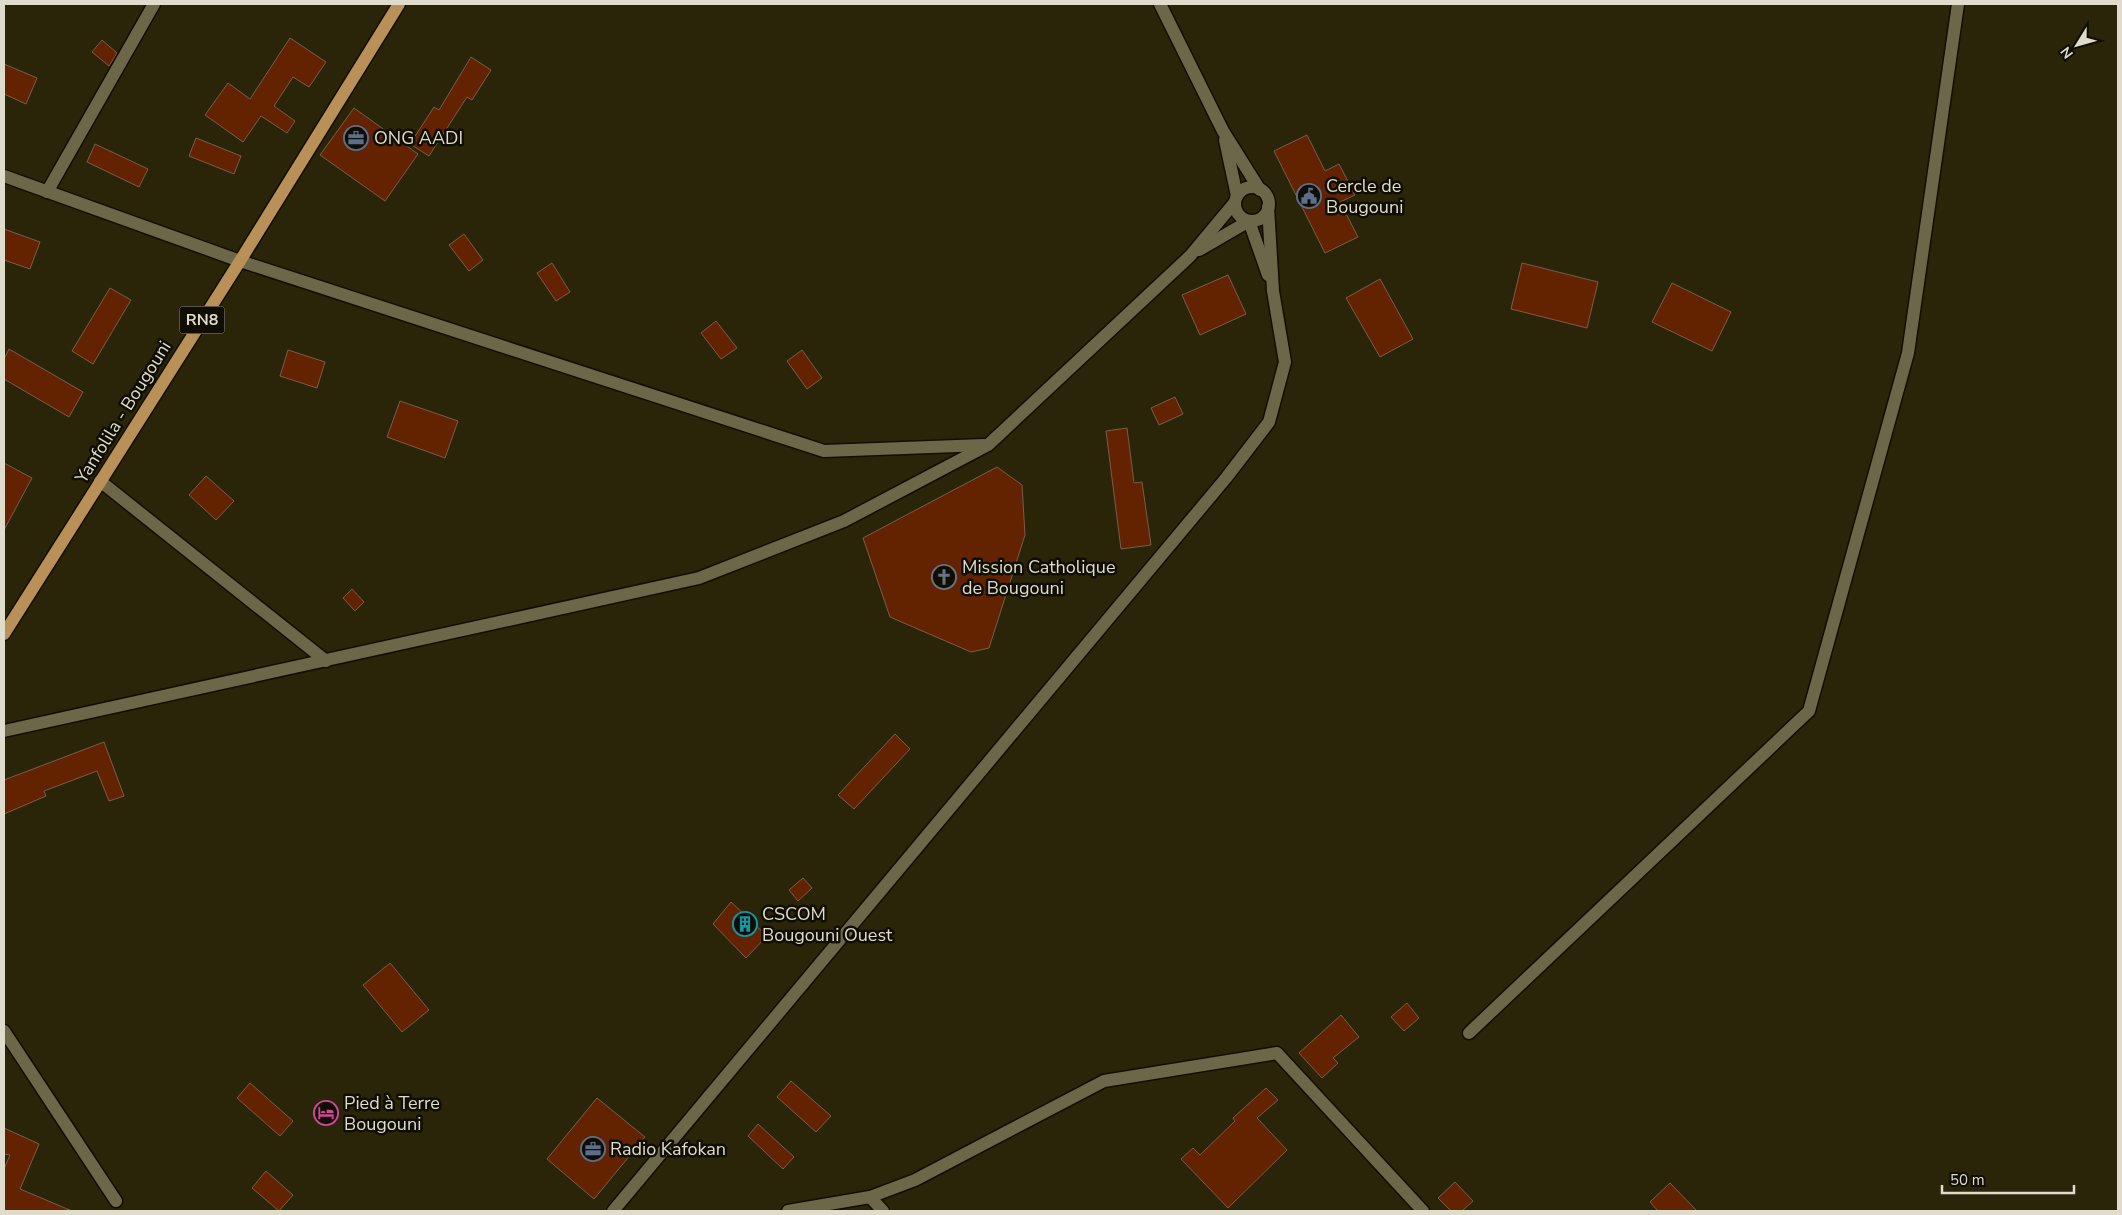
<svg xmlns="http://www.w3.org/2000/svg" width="2122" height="1215" viewBox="0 0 2122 1215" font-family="'Nunito Sans',sans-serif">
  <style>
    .building { fill: #632300; stroke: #7a5c4f }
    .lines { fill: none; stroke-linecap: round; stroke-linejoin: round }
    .minor-casing { stroke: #130d00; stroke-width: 15 }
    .major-casing { stroke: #130d00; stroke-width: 15 }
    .minor { stroke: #6d674a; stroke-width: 12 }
    .major { stroke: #b99058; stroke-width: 12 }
    .labels { text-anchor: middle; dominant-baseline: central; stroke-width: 5; stroke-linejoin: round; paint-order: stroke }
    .shield { fill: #100e04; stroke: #a19e90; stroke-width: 1 }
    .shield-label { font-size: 16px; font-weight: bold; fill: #dfdccc }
    .poi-label { font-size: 18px; fill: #dfdccc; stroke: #100e04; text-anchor: start }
    .street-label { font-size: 18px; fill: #dfdccc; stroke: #100e04 }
  </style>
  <rect width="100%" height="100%" fill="#2a2508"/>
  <g class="building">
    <polygon points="290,38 326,62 309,87 293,77 274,106 295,121 287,133 261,116 243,142 205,115 228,83 250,99"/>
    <polygon points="102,40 117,53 109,66 92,52"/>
    <polygon points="471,57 491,70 472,100 467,97 429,156 410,144 434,107 439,110"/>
    <polygon points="4,64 37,78 26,104 4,94"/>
    <polygon points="354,108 418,154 385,201 320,155"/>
    <polygon points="1307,135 1325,171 1339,164 1355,195 1340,202 1358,237 1325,253 1274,151"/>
    <polygon points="196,138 241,156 234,174 189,156"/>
    <polygon points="95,144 148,169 139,187 87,162"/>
    <polygon points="4,229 40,242 30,269 4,260"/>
    <polygon points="464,234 483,260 469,271 449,245"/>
    <polygon points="552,263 570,292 556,301 537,273"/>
    <polygon points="1522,263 1598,282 1587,328 1511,309"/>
    <polygon points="1228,275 1246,314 1200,335 1182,295"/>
    <polygon points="1380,279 1413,339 1380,357 1346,298"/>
    <polygon points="1672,283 1731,312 1712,351 1652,322"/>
    <polygon points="110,288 131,300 93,364 72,351"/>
    <polygon points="716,321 737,348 721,359 701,333"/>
    <polygon points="9,349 83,392 69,417 4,379 4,359"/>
    <polygon points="288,350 325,362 317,388 280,376"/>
    <polygon points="802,350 822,378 807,389 787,361"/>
    <polygon points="1175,397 1183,414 1159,425 1151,408"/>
    <polygon points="400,401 458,421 445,458 387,437"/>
    <polygon points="1127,428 1134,483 1142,482 1151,545 1121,549 1106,431"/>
    <polygon points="4,463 32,478 4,530"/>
    <polygon points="997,467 1022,485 1025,535 989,648 971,652 890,617 863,538"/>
    <polygon points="206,476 234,501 216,520 189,495"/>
    <polygon points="352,589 364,602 355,611 343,598"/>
    <polygon points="895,734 910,749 854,809 838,795"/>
    <polygon points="104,742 124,796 109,801 97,771 44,791 46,796 4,814 4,780"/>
    <polygon points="803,878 812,888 798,901 789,890"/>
    <polygon points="731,902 767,936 746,958 713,924"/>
    <polygon points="390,963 429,1010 402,1032 363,985"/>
    <polygon points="1407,1003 1419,1018 1404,1031 1391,1017"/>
    <polygon points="1341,1015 1359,1037 1333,1058 1338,1063 1322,1078 1299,1053"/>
    <polygon points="791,1081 831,1116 816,1132 777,1097"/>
    <polygon points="250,1083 293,1121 280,1136 237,1098"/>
    <polygon points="1266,1088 1278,1100 1257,1118 1287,1150 1228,1208 1181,1159 1193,1148 1200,1155 1235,1121 1233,1118"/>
    <polygon points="597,1098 645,1137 594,1199 547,1159"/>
    <polygon points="758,1124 794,1157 783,1169 748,1136"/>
    <polygon points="4,1128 39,1144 20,1189 72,1211 4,1211 4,1169 10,1155 4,1154"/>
    <polygon points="266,1171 293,1195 279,1211 252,1188"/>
    <polygon points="1455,1182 1473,1201 1462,1211 1451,1211 1438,1198"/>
    <polygon points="1670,1183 1697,1211 1658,1211 1650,1202"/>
  </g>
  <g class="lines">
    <defs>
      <g id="minor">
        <polyline points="1160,4 1223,131 1260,190"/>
        <polyline points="1225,140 1237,196"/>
        <polyline points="4,176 240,261 824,451 984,445"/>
        <circle cx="1252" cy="204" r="17"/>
        <polyline points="47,192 154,4"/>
        <polyline points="1199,250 1249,221 1268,275"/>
        <polyline points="100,481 326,661"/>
        <polyline points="4,731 699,578 844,521 988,445 1190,256 1235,202"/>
        <polyline points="4,1031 116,1201"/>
        <polyline points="1469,1033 1809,711 1908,353 1958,4"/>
        <polyline points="870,1197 883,1211"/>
        <polyline points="613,1211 1226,478 1269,422 1285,362 1273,291 1268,207"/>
        <polyline points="788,1211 870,1197 915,1180 1104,1081 1277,1053 1423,1211"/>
      </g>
      <polyline id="major" points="4,634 240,261 399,4"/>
    </defs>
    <use href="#minor" class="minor-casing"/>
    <use href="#major" class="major-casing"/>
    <use href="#minor" class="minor"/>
    <use href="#major" class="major"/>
  </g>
  <defs>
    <symbol id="office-ring" viewBox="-11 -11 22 22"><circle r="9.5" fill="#100e04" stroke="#5c6f8a" stroke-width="1.5"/><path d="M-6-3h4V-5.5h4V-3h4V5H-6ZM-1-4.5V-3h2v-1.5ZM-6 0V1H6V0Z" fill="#5c6f8a"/></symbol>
    <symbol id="civic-ring" viewBox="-11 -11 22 22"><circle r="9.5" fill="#100e04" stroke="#5c6f8a" stroke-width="1.5"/><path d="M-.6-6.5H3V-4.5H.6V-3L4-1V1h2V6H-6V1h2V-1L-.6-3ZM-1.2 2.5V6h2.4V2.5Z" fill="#5c6f8a"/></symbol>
    <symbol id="church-ring" viewBox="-11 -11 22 22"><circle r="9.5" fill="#100e04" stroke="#6b7280" stroke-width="1.5"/><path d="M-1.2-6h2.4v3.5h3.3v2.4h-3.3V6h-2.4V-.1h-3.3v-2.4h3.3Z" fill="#6b7280"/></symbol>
    <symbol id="building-ring" viewBox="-11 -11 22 22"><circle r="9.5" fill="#100e04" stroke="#0f9aa8" stroke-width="1.5"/><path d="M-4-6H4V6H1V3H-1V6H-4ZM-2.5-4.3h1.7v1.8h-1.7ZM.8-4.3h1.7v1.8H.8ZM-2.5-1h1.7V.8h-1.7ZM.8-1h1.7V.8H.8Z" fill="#0f9aa8"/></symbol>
    <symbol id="hotel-ring" viewBox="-11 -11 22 22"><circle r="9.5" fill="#100e04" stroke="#d1479c" stroke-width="1.5"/><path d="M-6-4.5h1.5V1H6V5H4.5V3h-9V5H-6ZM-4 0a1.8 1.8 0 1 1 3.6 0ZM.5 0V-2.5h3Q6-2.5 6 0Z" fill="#d1479c"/></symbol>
  </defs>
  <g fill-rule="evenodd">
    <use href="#office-ring" x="342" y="124" width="28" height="28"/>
    <use href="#civic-ring" x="1295" y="182" width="28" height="28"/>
    <use href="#church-ring" x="930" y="563" width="28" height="28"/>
    <use href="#building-ring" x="731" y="910" width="28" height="28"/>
    <use href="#hotel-ring" x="312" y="1099" width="28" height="28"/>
    <use href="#office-ring" x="579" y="1135" width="28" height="28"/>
  </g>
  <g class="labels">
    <rect class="shield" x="179.5" y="306.5" width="45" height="27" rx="4"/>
    <g class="shield-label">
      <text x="202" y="320">RN8</text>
    </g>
    <g class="poi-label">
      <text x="374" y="138">ONG AADI</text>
      <text x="1326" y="186">Cercle de<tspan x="1326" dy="21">Bougouni</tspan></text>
      <text x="962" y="567">Mission Catholique<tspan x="962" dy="21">de Bougouni</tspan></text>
      <text x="762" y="914">CSCOM<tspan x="762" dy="21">Bougouni Ouest</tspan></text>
      <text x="344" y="1103">Pied à Terre<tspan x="344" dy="21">Bougouni</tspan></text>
      <text x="610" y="1149">Radio Kafokan</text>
    </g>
    <g class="street-label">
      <text transform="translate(123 412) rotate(-58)">Yanfolila - Bougouni</text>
    </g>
  </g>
  <rect width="2122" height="1215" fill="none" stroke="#dfdccc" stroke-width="10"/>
  <g transform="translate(2077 45) rotate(233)" stroke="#100e04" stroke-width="4" paint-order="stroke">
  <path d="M0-4L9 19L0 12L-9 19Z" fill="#dfdccc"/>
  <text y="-8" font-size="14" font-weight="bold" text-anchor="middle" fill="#dfdccc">N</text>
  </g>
  <path d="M1942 1185v8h132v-8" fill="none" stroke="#dfdccc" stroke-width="2.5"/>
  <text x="1950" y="1185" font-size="15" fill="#dfdccc" stroke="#100e04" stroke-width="4" paint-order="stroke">50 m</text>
</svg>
